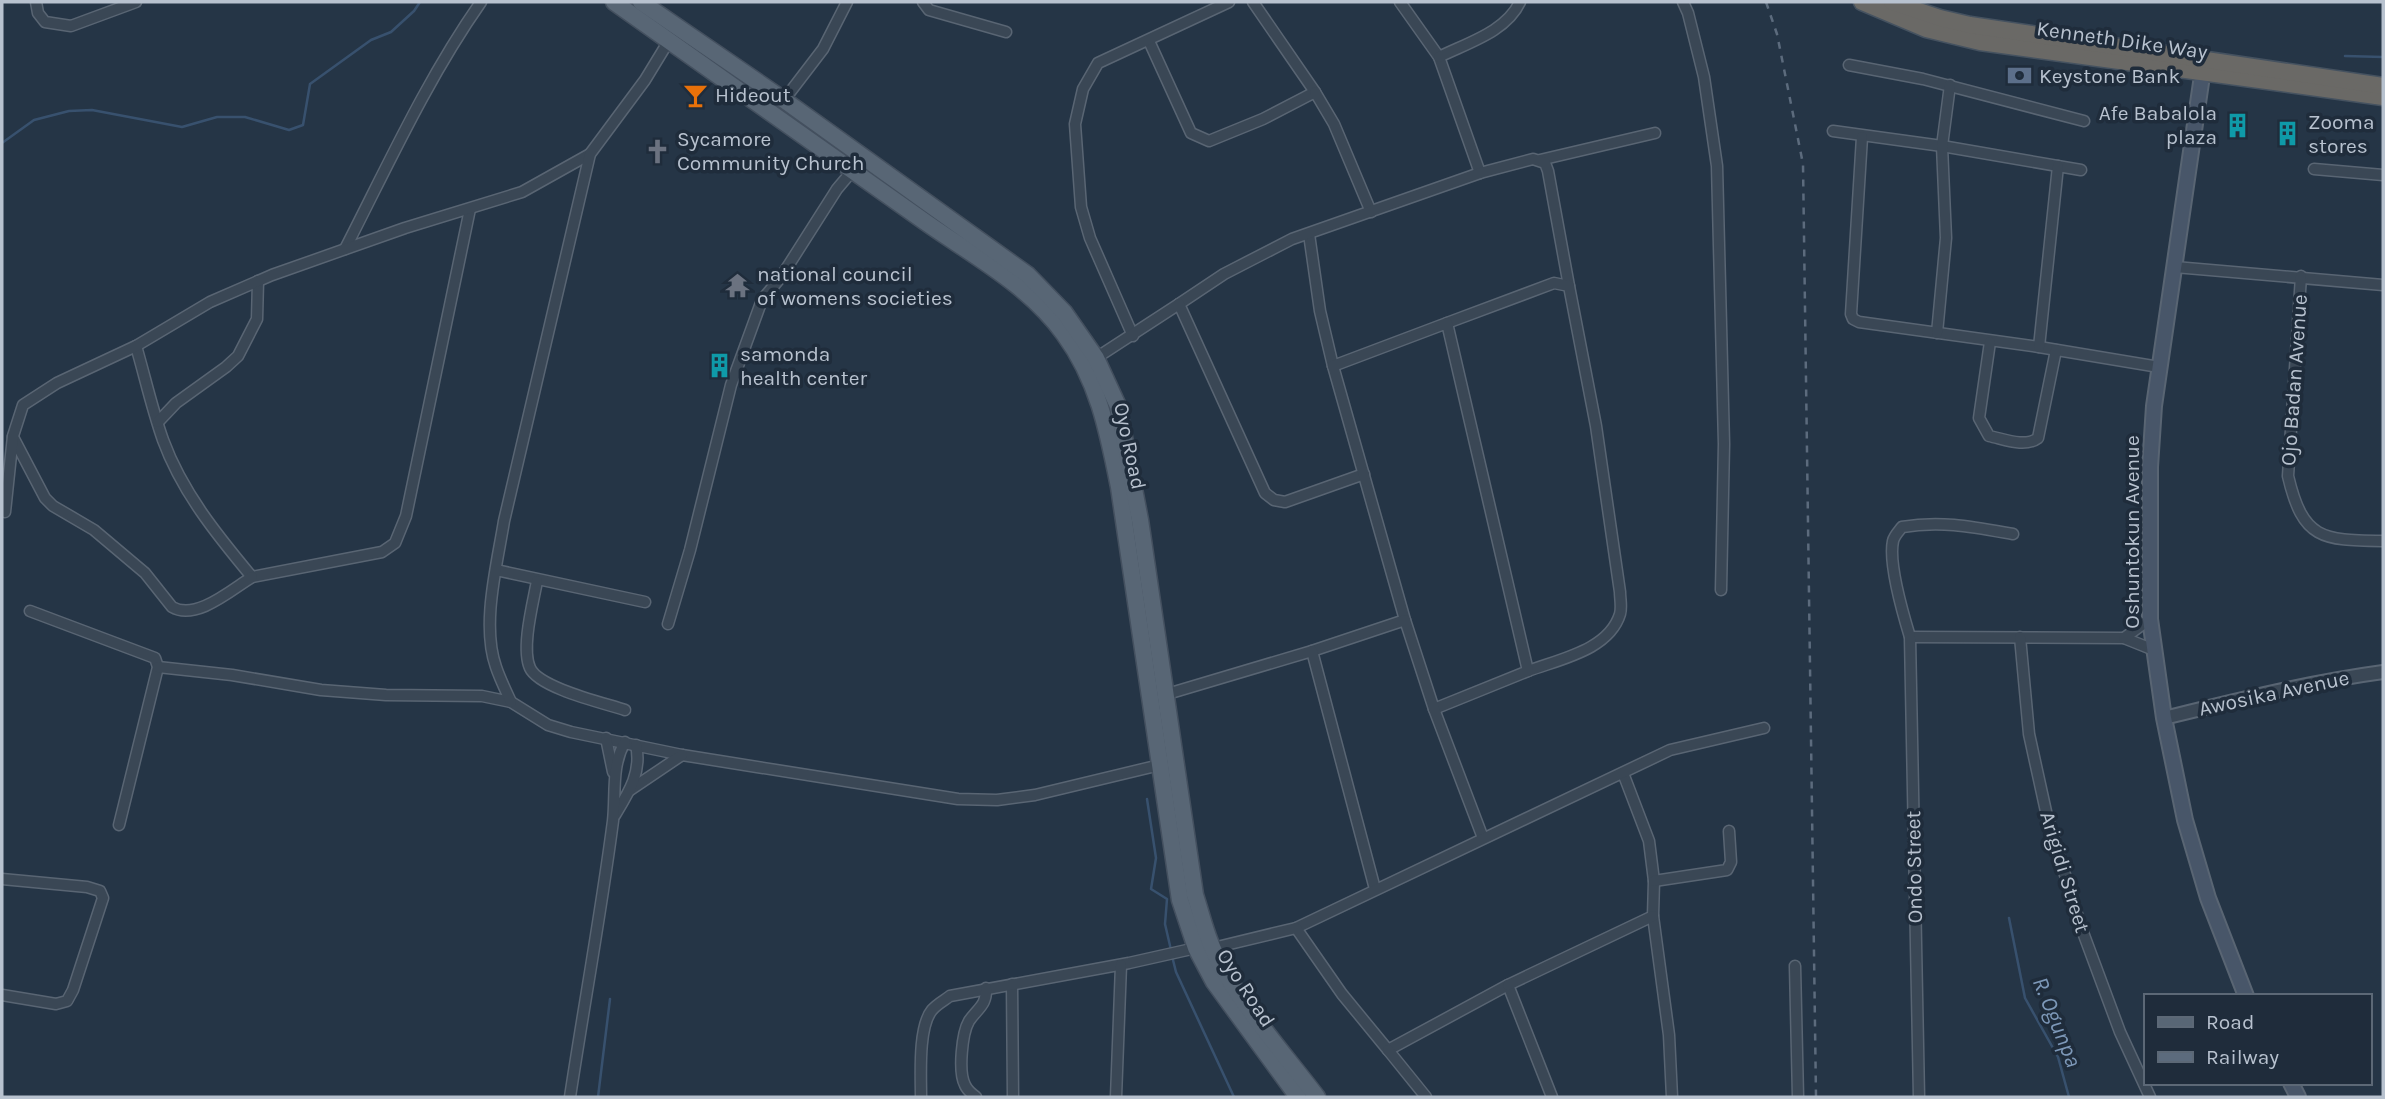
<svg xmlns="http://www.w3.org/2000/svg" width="2385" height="1099" viewBox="0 0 2385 1099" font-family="Karla,sans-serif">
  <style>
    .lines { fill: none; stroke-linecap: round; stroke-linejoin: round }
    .stream { stroke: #38516e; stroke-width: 2.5 }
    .minor-casing { stroke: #596573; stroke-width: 13 }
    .tertiary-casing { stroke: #596573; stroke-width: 16 }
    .secondary-casing { stroke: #596573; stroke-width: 18 }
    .primary-casing { stroke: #44505f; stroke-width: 19 }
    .trunk-casing { stroke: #455260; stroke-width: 19 }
    .minor { stroke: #3a4755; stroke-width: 10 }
    .tertiary { stroke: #3a4755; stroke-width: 12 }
    .secondary { stroke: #485669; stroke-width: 14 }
    .primary { stroke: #586675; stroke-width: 16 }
    .trunk { stroke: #6a6966; stroke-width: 16 }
    .rail { stroke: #5c6b7d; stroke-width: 2.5; stroke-dasharray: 7 7; stroke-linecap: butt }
    .labels { text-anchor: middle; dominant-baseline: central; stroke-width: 7; stroke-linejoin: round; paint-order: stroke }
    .street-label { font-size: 21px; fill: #b8c2cf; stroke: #1f2c3b }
    .poi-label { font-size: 21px; fill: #b8c2cf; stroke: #1f2c3b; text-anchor: start }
    .water-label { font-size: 23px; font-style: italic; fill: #7d98b8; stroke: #1f2c3b }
  </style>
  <rect width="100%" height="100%" fill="#253546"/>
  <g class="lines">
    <g class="stream">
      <polyline points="2345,56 2383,57"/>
      <polyline points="2,143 34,120 69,111 92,110 182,127 217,117 245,117 289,130 303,125 310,84 371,40 391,32 414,11 420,2"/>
      <polyline points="1147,799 1156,858 1151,889 1167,899 1165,924 1171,950"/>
      <polyline points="2009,918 2025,998 2058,1057 2069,1097"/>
      <polyline points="1172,956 1176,972 1234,1097"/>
      <polyline points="598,1097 610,999"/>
    </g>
    <defs>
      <g id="minor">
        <polyline points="36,2 38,13 45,22 71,26 136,2"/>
        <polyline points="923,2 929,10 1006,32"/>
        <polyline points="1400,2 1439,57 1480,173"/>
        <polyline points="1683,2 1688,13 1704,77 1717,166 1724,444 1721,590"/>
        <polyline points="1149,41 1191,133 1209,141 1263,119 1315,92 1253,2"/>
        <path d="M1439,57c28,-14 67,-25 81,-55"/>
        <polyline points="1849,65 1923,79 2084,121"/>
        <polyline points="1315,92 1334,124 1371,212"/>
        <polyline points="784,100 823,49 847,2"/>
        <polyline points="1833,131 1942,146 2081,170"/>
        <polyline points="1862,137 1851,314 1853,319 1859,322 2039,347 2159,367"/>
        <polyline points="1540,160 1655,133"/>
        <polyline points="2314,169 2383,175"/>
        <polyline points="1309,234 1320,311 1333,366"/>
        <path d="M345,249c43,-84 82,-170 136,-247"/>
        <polyline points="2175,267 2383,285"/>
        <path d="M2301,276l-13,200c15,64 34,64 95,65"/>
        <polyline points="1179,304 1224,274 1292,239 1480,173 1533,159 1545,163 1548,171 1569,286"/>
        <path d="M1447,323l107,-40 15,3 27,140 24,166c0,7 2,15 0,22 -11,36 -60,45 -92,57"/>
        <polyline points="1937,333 1946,238 1942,146 1950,85"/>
        <polyline points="1133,336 1090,238 1081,207 1075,124 1083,89 1098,63 1229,2"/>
        <path d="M1990,342l-11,76 10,18c15,3 36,12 49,2l18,-88"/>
        <path d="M136,346c9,31 16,63 27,94 19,52 54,95 89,137l130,-25 13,-9 11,-27 64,-307"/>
        <polyline points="2039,347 2058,166"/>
        <polyline points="1096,358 1179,304 1265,493 1274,500 1285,502 1364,474"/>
        <polyline points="158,422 176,403 226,367 238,356 257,319 258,281"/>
        <path d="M13,437l32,61 8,8 41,24 51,43 27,34c24,14 59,-17 80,-30"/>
        <polyline points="5,512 13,436 23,405 57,383 136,346 210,302 272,275 405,228 522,192 590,154"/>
        <polyline points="496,570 645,602"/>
        <path d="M537,581c-4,22 -16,67 -7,87 9,20 74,35 95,42"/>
        <polyline points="30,611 155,658 158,667 119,825"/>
        <polyline points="1405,620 1333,366 1447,323 1528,671 1434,709"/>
        <polyline points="668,624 690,550 731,385 762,300 781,277 837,189 853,170"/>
        <polyline points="1910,637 2124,638 2154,650"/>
        <polyline points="2020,637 2029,734 2047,816 2081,927 2120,1032 2150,1097"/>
        <polyline points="2124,638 2150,619"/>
        <polyline points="1312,651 1405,620 1434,709 1483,838"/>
        <polyline points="158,667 232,675 321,690 386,695 482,696 511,702 548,725 571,732 682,755 958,799 997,800 1035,795 1160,765"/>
        <polyline points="1164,695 1312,651 1375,889"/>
        <path d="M511,702c-5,-11 -11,-23 -15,-35 -15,-42 1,-102 8,-146l86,-367 55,-74 25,-41"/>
        <polyline points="606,738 613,772"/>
        <polyline points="1623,773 1649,841 1654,881 1653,916 1669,1035 1672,1097"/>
        <polyline points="630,790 682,755"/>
        <path d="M615,815c14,-23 27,-43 21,-70"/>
        <polyline points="2,879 87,887 100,891 103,898 73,990 67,1001 56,1004 2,995"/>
        <polyline points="1654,881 1727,870 1731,862 1729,831"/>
        <polyline points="1296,928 1670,750 1764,728"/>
        <polyline points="1213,948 1296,928 1342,994 1388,1050 1508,985 1552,1097"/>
        <polyline points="1795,966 1798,1097"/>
        <polyline points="1012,984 1013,1097"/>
        <polyline points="1508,985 1653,916"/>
        <polyline points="1388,1050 1426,1097"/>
        <path d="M570,1097c14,-92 31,-184 43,-276 3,-27 -2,-55 12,-79"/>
        <path d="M921,1097c0,-22 -3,-70 11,-87 5,-6 13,-10 18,-14l179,-33 67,-15"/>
        <path d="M976,1097c-4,-3 -9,-7 -11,-12 -7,-13 -3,-52 4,-64 9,-13 18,-16 17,-33"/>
        <polyline points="1116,1097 1121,965"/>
        <path d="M1919,1097l-9,-460c-7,-23 -22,-73 -17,-96 1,-5 6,-10 9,-14 39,-7 72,0 111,7"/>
      </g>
      <path id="tertiary" d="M2164,718c73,-18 145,-36 219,-46"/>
      <g id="secondary">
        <polyline points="2204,62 2154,406 2150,467 2150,619 2164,718 2185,820 2208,898 2246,996"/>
        <polyline points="2291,1083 2298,1097"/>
      </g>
      <g id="primary">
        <path d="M614,2c102,73 205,144 307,217 49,35 107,65 143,115 34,46 44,98 55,153l61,413 16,48 18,34 84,115"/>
        <path d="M641,2l143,98 244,175 36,37 32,46 22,48 22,114 55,375c5,15 9,32 15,47 20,51 73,110 107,155"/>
      </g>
      <g id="trunk">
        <polyline points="1862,2 1926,29 1980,42 2383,97"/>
        <polyline points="1892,2 1940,18 1970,25 2383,86"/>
      </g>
    </defs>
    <use href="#minor" class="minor-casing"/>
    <use href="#tertiary" class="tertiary-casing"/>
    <use href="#secondary" class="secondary-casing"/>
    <use href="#primary" class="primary-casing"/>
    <use href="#trunk" class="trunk-casing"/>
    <use href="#minor" class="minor"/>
    <use href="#tertiary" class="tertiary"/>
    <use href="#secondary" class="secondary"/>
    <use href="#primary" class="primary"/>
    <use href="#trunk" class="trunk"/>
    <polyline class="rail" points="1766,2 1777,34 1803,164 1816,1097"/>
  </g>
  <defs>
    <symbol id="bank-bare" viewBox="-9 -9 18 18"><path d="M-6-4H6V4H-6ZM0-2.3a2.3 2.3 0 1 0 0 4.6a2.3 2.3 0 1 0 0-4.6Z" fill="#5c6f8a" stroke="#1f2c3b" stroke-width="2.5" paint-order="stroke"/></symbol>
    <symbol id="bar-bare" viewBox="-9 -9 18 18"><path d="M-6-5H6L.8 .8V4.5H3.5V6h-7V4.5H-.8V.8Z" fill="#e8710a" stroke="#1f2c3b" stroke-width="2.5" paint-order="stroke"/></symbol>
    <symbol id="building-bare" viewBox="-9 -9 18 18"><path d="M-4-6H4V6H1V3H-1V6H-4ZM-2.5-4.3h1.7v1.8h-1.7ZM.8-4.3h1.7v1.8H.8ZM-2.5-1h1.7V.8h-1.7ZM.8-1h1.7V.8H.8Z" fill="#0f9aa8" stroke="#1f2c3b" stroke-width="2.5" paint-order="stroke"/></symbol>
    <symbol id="church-bare" viewBox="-9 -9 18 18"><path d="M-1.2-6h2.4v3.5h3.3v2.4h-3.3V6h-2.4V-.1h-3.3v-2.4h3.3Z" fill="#6b7280" stroke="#1f2c3b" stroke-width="2.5" paint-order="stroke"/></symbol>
    <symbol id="temple-bare" viewBox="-9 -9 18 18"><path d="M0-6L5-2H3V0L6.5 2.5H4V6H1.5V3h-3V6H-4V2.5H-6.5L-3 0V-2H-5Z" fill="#6b7280" stroke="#1f2c3b" stroke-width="2.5" paint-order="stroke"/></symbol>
  </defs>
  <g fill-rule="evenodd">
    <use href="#bank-bare" x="2002" y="58" width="35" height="35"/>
    <use href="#bar-bare" x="678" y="78" width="35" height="35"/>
    <use href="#building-bare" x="2220" y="108" width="35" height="35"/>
    <use href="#building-bare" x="2270" y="116" width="35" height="35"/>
    <use href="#church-bare" x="640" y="134" width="35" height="35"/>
    <use href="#temple-bare" x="720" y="268" width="35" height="35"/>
    <use href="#building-bare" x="702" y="348" width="35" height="35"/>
  </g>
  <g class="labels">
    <g class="street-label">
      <text transform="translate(2122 40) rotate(8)">Kenneth Dike Way</text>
      <text transform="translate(2294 380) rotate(-86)">Ojo Badan Avenue</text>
      <text transform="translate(1130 446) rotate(78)">Oyo Road</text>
      <text transform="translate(2132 532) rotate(-90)">Oshuntokun Avenue</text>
      <text transform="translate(2274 693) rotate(-12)">Awosika Avenue</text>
      <text transform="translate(1914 867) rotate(-91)">Ondo Street</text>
      <text transform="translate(2065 872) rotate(73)">Arigidi Street</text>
      <text transform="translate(1246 988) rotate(57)">Oyo Road</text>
    </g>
    <g class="poi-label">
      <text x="2039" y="76">Keystone Bank</text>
      <text x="715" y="95">Hideout</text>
      <text x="2217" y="113" text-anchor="end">Afe Babalola<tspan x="2217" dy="24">plaza</tspan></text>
      <text x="2308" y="122">Zooma<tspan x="2308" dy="24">stores</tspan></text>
      <text x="677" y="139">Sycamore<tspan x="677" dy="24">Community Church</tspan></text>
      <text x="757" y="274">national council<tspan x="757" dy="24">of womens societies</tspan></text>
      <text x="740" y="354">samonda<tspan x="740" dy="24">health center</tspan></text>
    </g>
    <g class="water-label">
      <text transform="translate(2057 1022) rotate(68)">R. Ogunpa</text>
    </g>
  </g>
  <rect width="2385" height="1099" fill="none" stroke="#b8c2cf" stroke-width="7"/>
  <rect x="2144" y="994" width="228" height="91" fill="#1f2c3b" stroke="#5c6876" stroke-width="2"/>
  <rect x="2158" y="1017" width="35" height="10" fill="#586675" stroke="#5c6876" stroke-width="2"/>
  <text x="2206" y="1029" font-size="21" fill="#b8c2cf">Road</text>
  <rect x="2158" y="1052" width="35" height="10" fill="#5c6b7d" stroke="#5c6876" stroke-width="2"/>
  <text x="2206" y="1064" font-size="21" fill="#b8c2cf">Railway</text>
</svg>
